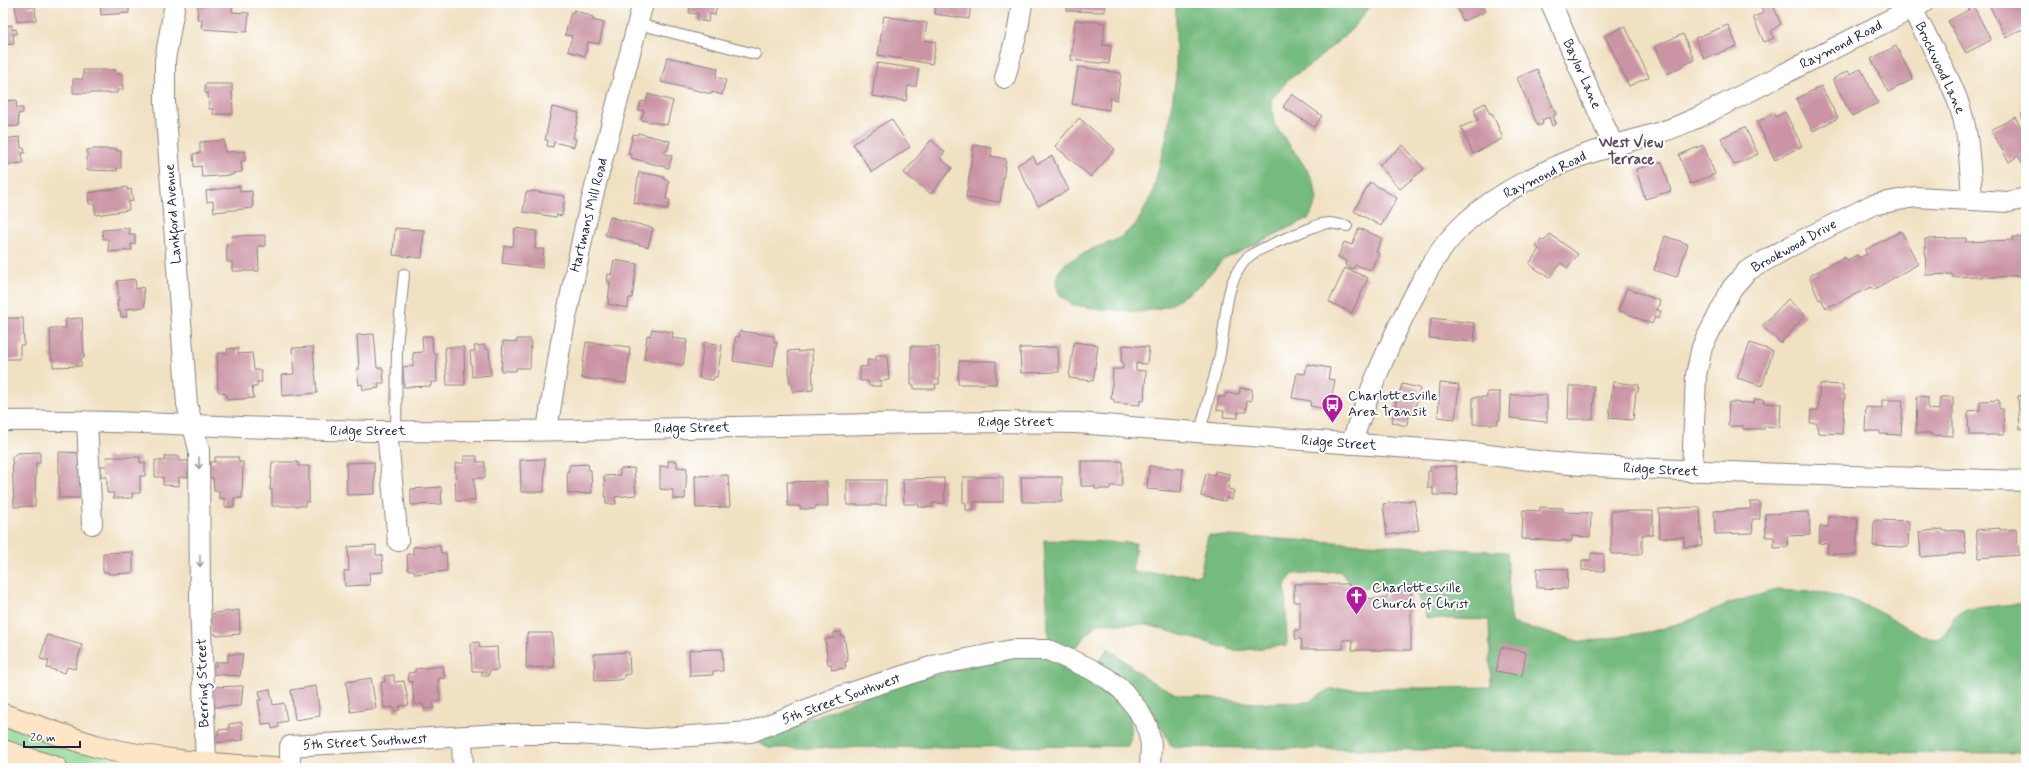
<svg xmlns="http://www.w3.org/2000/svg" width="2029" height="771" viewBox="0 0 2029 771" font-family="Mynerve,sans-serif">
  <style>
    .green { fill: #91da95; stroke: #5a7e68 }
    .forest { fill: #74ba7e; stroke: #4b6e5c }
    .building { fill: #cb94a5 }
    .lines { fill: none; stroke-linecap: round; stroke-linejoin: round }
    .lane-casing { stroke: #8a827f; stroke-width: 12 }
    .street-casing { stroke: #8a827f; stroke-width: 22 }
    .secondary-casing { stroke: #8a827f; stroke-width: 24 }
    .lane { stroke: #fff; stroke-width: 10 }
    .street { stroke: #fff; stroke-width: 20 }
    .secondary { stroke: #fde5c5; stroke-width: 22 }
    .oneway { stroke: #9c9ca7 }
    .labels { text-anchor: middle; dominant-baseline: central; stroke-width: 4; stroke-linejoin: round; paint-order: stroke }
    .street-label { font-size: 14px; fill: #22223b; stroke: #fff }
    .poi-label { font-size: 14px; fill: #22223b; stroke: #fff; text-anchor: start }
    .neighbourhood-label { font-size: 15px; font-weight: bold; fill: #5d4a60; stroke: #fff }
  </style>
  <rect width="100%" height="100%" fill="#fff"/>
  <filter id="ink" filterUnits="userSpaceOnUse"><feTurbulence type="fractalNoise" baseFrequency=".025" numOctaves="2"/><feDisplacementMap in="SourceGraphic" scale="8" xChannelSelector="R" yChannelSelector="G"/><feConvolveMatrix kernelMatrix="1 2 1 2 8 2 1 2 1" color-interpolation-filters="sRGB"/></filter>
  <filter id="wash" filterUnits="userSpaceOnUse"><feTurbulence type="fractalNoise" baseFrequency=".012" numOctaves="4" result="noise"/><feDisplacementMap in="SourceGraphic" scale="16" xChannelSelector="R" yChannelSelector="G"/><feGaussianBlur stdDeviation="0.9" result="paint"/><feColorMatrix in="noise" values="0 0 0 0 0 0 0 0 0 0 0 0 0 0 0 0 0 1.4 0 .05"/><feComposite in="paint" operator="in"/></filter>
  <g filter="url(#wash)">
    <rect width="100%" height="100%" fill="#f1e1c3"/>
    <polygon class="green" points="3,725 163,768 87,768 52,758 3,741"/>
    <g class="forest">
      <polygon points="1176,3 1373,3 1351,30 1313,63 1289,79 1271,100 1274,124 1297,155 1314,181 1317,201 1309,218 1223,260 1200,285 1169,306 1140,312 1100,309 1073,305 1060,295 1056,286 1058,273 1066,263 1092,249 1118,239 1136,225 1152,195 1167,136 1176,77"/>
      <path d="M1208,535l299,17 4,71 71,19 68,-10 40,-12 40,-17 47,-13 50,3 42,14 49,26 11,5 9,1 8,-7 9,-16 11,-7 60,-6v150l-509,-2 -346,-4c-13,-36 -44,-62 -73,-84l10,-15 37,30 33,17 76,8 55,-1 21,-13 161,-2 -2,-67 -62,-2 -14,-33 -57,3 -17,-17 -46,3 -8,10 2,61 -51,6 -88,-26 -51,-2 -25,29 -23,-6 -5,-106 92,3 -4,29 68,3z"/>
      <path d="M1040,654c38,16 107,39 88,92l-359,2 -11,-5v-4l134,-53 123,-31z"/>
    </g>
    <g id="blocks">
      <g class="building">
        <polygon points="15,3 29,3 29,7 35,7 36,20 17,22"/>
        <polygon points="106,3 129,3 129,13 101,15 100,6 106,6"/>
        <polygon points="202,3 233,3 232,12 249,13 247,32 201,29 202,19 197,19 198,5 202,6"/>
        <polygon points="683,3 718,3 715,15 710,14 708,22 697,20 698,14 689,13 690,6 683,5"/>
        <polygon points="936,3 971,3 969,19 935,14"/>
        <polygon points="1067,3 1105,3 1105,12 1067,11"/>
        <polygon points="1455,3 1481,3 1485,12 1463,21"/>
        <polygon points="1770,3 1772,3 1781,24 1771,31 1774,38 1764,42 1753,17 1763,13 1761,7"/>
        <polygon points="1988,3 2022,3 2026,11 2026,28 2006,38"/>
        <polygon points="1974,7 1991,40 1966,53 1948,21"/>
        <polygon points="574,10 593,17 593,20 604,23 599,44 588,42 585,56 568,51 572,36 565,35 571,12 573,13"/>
        <polygon points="884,16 927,23 924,40 936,42 932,64 878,55"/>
        <polygon points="1075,20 1105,23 1103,45 1111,46 1109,64 1071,60"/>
        <polygon points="12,25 12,30 16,29 17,34 13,34 14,44 3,45 3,26"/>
        <polygon points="1728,25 1737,46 1704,59 1695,38"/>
        <polygon points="1625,26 1649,77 1629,86 1605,36"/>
        <polygon points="1683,34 1694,60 1667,74 1655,46"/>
        <polygon points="1896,46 1913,79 1888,92 1871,59"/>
        <polygon points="667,57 718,68 716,77 726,80 722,95 712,92 712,94 661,82"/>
        <polygon points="877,63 919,69 916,86 908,86 906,101 872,96"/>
        <polygon points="1078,67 1121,73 1117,100 1110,98 1109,110 1072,104"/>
        <polygon points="1537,69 1556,114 1553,116 1556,124 1552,126 1549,117 1542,120 1543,124 1538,126 1517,78"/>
        <polygon points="1861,69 1878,103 1852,116 1833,79 1848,71 1850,74"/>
        <polygon points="83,70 116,70 116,74 123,74 123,90 117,90 117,93 73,93 73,79 83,79"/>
        <polygon points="205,84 232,84 233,114 213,114 213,109 209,109 208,93 205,93"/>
        <polygon points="1821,86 1838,118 1813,131 1796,99"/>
        <polygon points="648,94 673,101 667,125 641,120 644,111 639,110 641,101 646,102"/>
        <polygon points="1292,94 1322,116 1314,127 1283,107"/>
        <polygon points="16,100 17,108 23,108 23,113 18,114 19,126 3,127 3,101"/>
        <polygon points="1485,103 1490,114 1492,113 1503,138 1473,154 1461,127 1478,120 1474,109"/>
        <polygon points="552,107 579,113 573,138 576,139 574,147 554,142 553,147 547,146 548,140 545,140"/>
        <polygon points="1785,112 1802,146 1775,160 1757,122 1774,113 1775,117"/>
        <polygon points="2026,112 2026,123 2021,114"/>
        <polygon points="2015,117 2026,136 2026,162 2023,164 2018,156 2009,162 1991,130"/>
        <polygon points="1079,118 1115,149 1091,177 1055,146"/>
        <polygon points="891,119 910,147 872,172 853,144"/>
        <polygon points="1745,127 1758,154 1734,165 1721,138"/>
        <polygon points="638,133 670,141 667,151 664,151 663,153 672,156 669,168 631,158 632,155 628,154 633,134 637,135"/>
        <polygon points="20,137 21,148 24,148 25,153 22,153 23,163 3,165 3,139"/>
        <polygon points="224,140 225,152 245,151 245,161 241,161 242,172 233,173 233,175 202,177 201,166 194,167 193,154 200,153 200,142"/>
        <polygon points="931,140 945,152 940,158 952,168 931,194 904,173"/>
        <polygon points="974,145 992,148 991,156 1006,159 1000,202 966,198"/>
        <polygon points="1403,145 1424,169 1400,189 1379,165"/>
        <polygon points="1703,145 1715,174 1690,184 1679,155"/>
        <polygon points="95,149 117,149 117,151 121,151 121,168 117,168 117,171 87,170 87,150"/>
        <polygon points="1033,156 1037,164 1052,156 1069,190 1038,206 1017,165"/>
        <polygon points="1662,162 1671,191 1645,199 1636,169"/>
        <polygon points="639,172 664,177 664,179 669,181 666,199 670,200 668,209 634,203"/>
        <polygon points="1370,182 1397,198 1381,226 1354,211"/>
        <polygon points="240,186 240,192 252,191 253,208 214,212 213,201 207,202 206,191"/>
        <polygon points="127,187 127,190 131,189 133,201 128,202 129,210 96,215 94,204 89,204 88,193"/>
        <polygon points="532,191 565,196 562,216 557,215 556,217 523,212 526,192 531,192"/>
        <polygon points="610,217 653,228 648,247 605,235"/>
        <polygon points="129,228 129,234 135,234 135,244 131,244 132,250 109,252 108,239 103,239 102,230"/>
        <polygon points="395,228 424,230 422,258 393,255"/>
        <polygon points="515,228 537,231 535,249 544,249 542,268 502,263 504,246 513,246"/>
        <polygon points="1359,228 1382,238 1376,252 1379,253 1371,270 1355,265 1353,269 1345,265 1347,261 1338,257 1344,242 1352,245"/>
        <polygon points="1901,231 1918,264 1873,290 1871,287 1826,308 1821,299 1819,300 1809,276 1845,257 1847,260 1857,255 1859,258 1867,254 1865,250"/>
        <polygon points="1550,234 1578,254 1568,268 1561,263 1549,278 1529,264 1539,249 1536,247 1541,239 1544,241"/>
        <polygon points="265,235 265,246 258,246 259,271 232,271 232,262 227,262 226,244 232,243 232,236"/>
        <polygon points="1665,236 1688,244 1677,277 1654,270"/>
        <polygon points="2013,237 2026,237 2026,275 1977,278 1977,276 1952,277 1952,274 1926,275 1925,239 1966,238 1966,242 2013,240"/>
        <polygon points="614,260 637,264 632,298 629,298 628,308 608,304 610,282 607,281 608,274 611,275"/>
        <polygon points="1345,268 1368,278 1352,313 1329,302"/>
        <polygon points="135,279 136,289 143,287 145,307 126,309 127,317 121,317 120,311 118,311 117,300 119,300 117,281"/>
        <polygon points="1627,288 1660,301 1657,310 1661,311 1658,319 1655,317 1652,324 1618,310"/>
        <polygon points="1788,299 1805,315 1781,343 1762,326"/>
        <polygon points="3,318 23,318 24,345 20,345 20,359 3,359"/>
        <polygon points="82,318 84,358 81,358 81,366 53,367 53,359 51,359 50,328 66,328 66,319"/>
        <polygon points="1431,318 1474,323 1475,342 1429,338"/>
        <polygon points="652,329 673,332 672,338 687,340 683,365 644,359 647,335 650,336"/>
        <polygon points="740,331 774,336 774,342 777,342 773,367 733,361 736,336 739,337"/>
        <polygon points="374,334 377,368 383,368 384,383 378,383 379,388 363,390 362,384 359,385 357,369 359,369 357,335"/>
        <polygon points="422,336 432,336 433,353 436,353 437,382 431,382 431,386 404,387 403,367 413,366 413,353 423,352"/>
        <polygon points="517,339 531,339 530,368 516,368 516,371 501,371 503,341 517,342"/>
        <polygon points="586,342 630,347 626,383 581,378"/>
        <polygon points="704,342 722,345 717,377 714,377 713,380 699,378"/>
        <polygon points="1074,342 1098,345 1093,381 1069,378"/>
        <polygon points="1750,343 1773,351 1762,386 1737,378"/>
        <polygon points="485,345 485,349 489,349 491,375 472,377 470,351 475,351 474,346"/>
        <polygon points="1123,345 1149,347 1147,364 1136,363 1136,370 1146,371 1144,401 1140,400 1140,405 1114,403 1114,399 1111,399 1113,369 1123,369 1123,362 1121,362"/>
        <polygon points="911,346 939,347 939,384 935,384 936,389 914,389 914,385 911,385"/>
        <polygon points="313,347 317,393 282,396 281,375 294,374 292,348"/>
        <polygon points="446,347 464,347 465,385 447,385 445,353"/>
        <polygon points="1058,347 1059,372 1021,373 1020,348"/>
        <polygon points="238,348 238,354 252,353 254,370 261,370 262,382 257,382 257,387 252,387 254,398 227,400 226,394 218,391 217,353 228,353 227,349"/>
        <polygon points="798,350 798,352 812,350 813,390 793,392 792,384 790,384 788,351"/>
        <polygon points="876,355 887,355 889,380 880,381 881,386 869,386 868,381 860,381 860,367 868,366 867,360 876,360"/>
        <polygon points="959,361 996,361 996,384 958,384"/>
        <polygon points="1307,364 1330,368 1328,379 1335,380 1330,405 1322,403 1321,408 1310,406 1311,401 1292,398 1297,373 1305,374"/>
        <polygon points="1613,382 1639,385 1638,392 1636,392 1633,420 1609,418"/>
        <polygon points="1440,383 1459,385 1455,419 1438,417"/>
        <polygon points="1402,384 1420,388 1415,409 1412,408 1406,426 1392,422 1396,401 1397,402"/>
        <polygon points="1820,384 1843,385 1843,395 1845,395 1842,434 1818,433 1817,423 1810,423 1811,410 1818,410"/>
        <polygon points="1569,386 1594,386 1593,419 1568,419"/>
        <polygon points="1240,388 1252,389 1251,401 1247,400 1246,412 1238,412 1238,418 1223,417 1224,411 1217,410 1218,397 1225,397 1226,393 1239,394"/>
        <polygon points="1487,392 1500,392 1500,420 1498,420 1498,424 1473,424 1473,397 1487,397"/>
        <polygon points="1511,395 1547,395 1547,422 1510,418"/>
        <polygon points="2026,395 2026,429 2020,429 2018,396"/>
        <polygon points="1917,396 1928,397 1928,409 1940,410 1940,397 1953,397 1953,436 1931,435 1931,433 1916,433"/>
        <polygon points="1755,399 1764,400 1763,403 1781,404 1780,427 1764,426 1764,429 1743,429 1743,426 1728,426 1729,402 1754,403"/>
        <polygon points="1882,400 1903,400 1901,435 1880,434 1880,431 1865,431 1866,407 1882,408"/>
        <polygon points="1999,400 1999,409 2003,409 2004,435 1969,435 1968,411 1980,410 1980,401"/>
        <polygon points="40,452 40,463 36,463 35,506 14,507 12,457 17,453"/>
        <polygon points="59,452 83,453 82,498 59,498"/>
        <polygon points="165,456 179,456 179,461 189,461 188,477 179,477 179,486 163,485 163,477 155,477 155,460 165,461"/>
        <polygon points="464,456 477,456 477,462 485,462 485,478 474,478 475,501 456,501 455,463 464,463"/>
        <polygon points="106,457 140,457 140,463 145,462 145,476 140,476 140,493 132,493 132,498 113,498 114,493 107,493 107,477 101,477 101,466 107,466"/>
        <polygon points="215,457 238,457 239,462 243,462 242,498 234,498 234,507 225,507 225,499 219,498 219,491 214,491 213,478 210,478 210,462 215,462"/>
        <polygon points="545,459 544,492 521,492 520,460"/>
        <polygon points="668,461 677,461 677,467 687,468 685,499 673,499 673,490 660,489 660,466 668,467"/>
        <polygon points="1081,461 1122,461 1122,486 1110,486 1110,489 1095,489 1095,486 1081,486"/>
        <polygon points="272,462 298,462 298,466 309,466 309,502 305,502 305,506 272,506 272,490 270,490"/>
        <polygon points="374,462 375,494 347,495 346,463"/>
        <polygon points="588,464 589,470 591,470 592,493 568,494 567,471 569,471 569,465"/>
        <polygon points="1149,466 1183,469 1181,492 1147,489"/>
        <polygon points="1456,466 1458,495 1433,495 1433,488 1428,488 1428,471 1431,471 1430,467"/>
        <polygon points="634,468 636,495 615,497 616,504 606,504 604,476 620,475 620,469"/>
        <polygon points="1215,471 1230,474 1228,489 1234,490 1232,500 1226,498 1225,501 1201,496 1206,473 1214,475"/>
        <polygon points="728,475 730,507 696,508 695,476"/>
        <polygon points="963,477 1003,477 1003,502 974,502 974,510 966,510 966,503 963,502"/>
        <polygon points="1021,477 1062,477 1062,502 1022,502"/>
        <polygon points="944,478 945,503 932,503 932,507 919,507 918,504 904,504 903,479"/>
        <rect x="847" y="480" width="39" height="25"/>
        <polygon points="827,481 828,506 815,506 815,509 800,509 800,506 788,506 787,482"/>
        <polygon points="441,487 442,504 411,505 411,489"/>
        <polygon points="1414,500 1419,530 1387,535 1383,504"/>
        <polygon points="1750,502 1760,502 1760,519 1752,519 1753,533 1715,534 1714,511 1751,509"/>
        <polygon points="1540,507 1563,508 1563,512 1591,513 1590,537 1572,536 1572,541 1522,539 1523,510 1540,511"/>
        <polygon points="1700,507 1702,546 1684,547 1684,537 1660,538 1659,509"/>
        <polygon points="1611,511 1653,511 1653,535 1642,535 1642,554 1611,554"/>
        <polygon points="1809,512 1810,535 1787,536 1788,547 1774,548 1774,537 1766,537 1765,514"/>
        <polygon points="1829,516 1858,518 1856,555 1827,554 1828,544 1819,543 1820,526 1828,527"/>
        <polygon points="1874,520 1909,521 1908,547 1873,546"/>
        <polygon points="2000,528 2000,530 2016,529 2019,555 1979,558 1976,530"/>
        <polygon points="1943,529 1944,531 1964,530 1966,553 1921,557 1919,532"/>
        <polygon points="376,545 376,555 382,555 383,572 369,573 370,585 345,586 344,571 349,571 348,547"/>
        <polygon points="440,546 441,553 446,553 447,571 415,574 414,570 408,570 407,554 413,554 413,547"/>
        <polygon points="133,552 133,573 108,574 108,572 103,572 103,553"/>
        <polygon points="1591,553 1604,554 1604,571 1582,570 1582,560 1591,560"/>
        <polygon points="1537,568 1568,569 1567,589 1537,588"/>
        <polygon points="1294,584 1349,584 1349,599 1387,598 1387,591 1411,591 1411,650 1352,650 1353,640 1343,640 1343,649 1302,649 1301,639 1295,639 1295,630 1300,630 1300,602 1294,602"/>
        <polygon points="239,610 240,634 216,636 216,634 211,634 209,614"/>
        <polygon points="841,632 842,637 844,636 848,661 845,662 846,668 832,670 831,664 828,664 825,639 834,638 833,633"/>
        <polygon points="527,633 552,633 554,667 526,668"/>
        <polygon points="47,635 82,645 75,669 67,667 65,673 47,668 49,661 40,659"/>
        <polygon points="479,642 480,648 497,647 498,670 489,671 489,676 482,676 482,671 472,671 471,643"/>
        <polygon points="1501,647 1526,652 1522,676 1496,671"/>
        <polygon points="722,649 723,671 713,671 713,675 690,676 689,650"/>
        <polygon points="629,652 630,674 624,675 624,678 620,680 595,681 594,654"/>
        <polygon points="228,654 243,654 240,676 211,674 211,666 216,666 216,662 228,662"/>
        <polygon points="443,666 445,678 438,679 440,701 433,702 434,708 424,709 423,704 414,704 412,681 409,682 408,673 415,672 415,669"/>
        <polygon points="394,675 394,682 404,681 409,705 399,706 400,710 394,711 393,707 384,708 381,682 385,682 384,676"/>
        <polygon points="371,678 376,708 351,712 346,682"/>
        <polygon points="243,686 241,706 212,707 211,687"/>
        <polygon points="316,686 320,716 295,720 291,690"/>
        <polygon points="270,689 273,705 284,703 287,721 278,723 279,727 272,729 271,723 262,724 258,700 261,700 259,691"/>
        <polygon points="242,722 243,740 214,743 213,736 218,735 218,730 229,729 229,724"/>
      </g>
    </g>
  </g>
  <g filter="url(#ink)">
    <use href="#blocks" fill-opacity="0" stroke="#8a827f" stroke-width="1"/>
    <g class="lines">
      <defs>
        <g id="lane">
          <polyline points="638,24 755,54"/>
          <polyline points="396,431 397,346 404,274"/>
          <path d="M1200,432c6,-24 13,-49 19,-73 8,-34 3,-74 28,-101 10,-10 59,-28 74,-34l9,-1 17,3"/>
        </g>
        <g id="street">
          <polyline points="175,3 165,60 165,103 187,404 199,449 200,602 206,764"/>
          <polyline points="1551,3 1613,145"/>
          <path d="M1912,9c17,33 40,70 50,105 8,28 8,58 10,86"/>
          <polyline points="1005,78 1018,29 1022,3"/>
          <path d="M3,421c127,-2 254,9 380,10 206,2 411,-7 616,-9l77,1 388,29c44,5 88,12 132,14 143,8 287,11 430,15"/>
          <polyline points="87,422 92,524"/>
          <polyline points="547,430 561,342 585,226 643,3"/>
          <polyline points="387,431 398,541"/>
          <path d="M1351,444c18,-52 38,-102 64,-150 12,-23 24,-44 42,-63 28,-30 67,-50 104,-67 33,-15 69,-22 103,-33 13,-4 25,-10 37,-15l222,-113"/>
          <polyline points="1692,472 1696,375 1702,347 1732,288 1747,271 1791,246 1872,205 1915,197 2009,202 2026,198"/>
          <polyline points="462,737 463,768"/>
          <polyline points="290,768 290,746 502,734 577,734 646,739 751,732 838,697 937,665 1012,650 1048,650 1089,668 1108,679 1122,690 1138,710 1147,726 1151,744 1150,768"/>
        </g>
        <g id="secondary">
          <path d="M3,715c31,10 62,22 93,31 57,15 119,19 179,22"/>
          <polyline points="3,751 56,768"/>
        </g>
      </defs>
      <use href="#lane" class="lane-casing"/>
      <use href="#street" class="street-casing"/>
      <use href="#secondary" class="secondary-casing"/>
      <use href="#lane" class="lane"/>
      <use href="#street" class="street"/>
      <use href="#secondary" class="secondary"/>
    </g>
    <defs><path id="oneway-shaft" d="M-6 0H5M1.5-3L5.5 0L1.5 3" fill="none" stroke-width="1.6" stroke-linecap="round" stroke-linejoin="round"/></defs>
    <g class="oneway">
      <use href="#oneway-shaft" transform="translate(199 463) rotate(90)"/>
      <use href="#oneway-shaft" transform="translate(200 561) rotate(89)"/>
    </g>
  </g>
  <defs>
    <symbol id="bus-pin" viewBox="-11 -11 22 30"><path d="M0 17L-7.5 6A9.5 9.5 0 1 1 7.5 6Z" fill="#b5179e" stroke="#fff"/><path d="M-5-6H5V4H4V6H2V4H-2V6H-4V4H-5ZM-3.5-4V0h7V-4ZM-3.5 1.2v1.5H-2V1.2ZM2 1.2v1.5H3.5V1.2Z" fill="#fff"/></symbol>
    <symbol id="church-pin" viewBox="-11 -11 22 30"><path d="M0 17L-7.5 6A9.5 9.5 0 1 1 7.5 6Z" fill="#b5179e" stroke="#fff"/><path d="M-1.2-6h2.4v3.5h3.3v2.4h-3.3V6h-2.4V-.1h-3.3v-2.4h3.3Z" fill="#fff"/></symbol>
  </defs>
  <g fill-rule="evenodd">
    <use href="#bus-pin" x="1320" y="392" width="25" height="34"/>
    <use href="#church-pin" x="1344" y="584" width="25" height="34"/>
  </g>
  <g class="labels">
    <g class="street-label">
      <text transform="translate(1841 45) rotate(-27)">Raymond Road</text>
      <text transform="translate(1940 68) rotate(65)">Brockwood Lane</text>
      <text transform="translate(1582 74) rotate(66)">Baylor Lane</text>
      <text transform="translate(1545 175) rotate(-26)">Raymond Road</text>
      <text transform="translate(173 214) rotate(-94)">Lankford Avenue</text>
      <text transform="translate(589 215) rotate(-76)">Hartmans Mill Road</text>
      <text transform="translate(1794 246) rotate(-29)">Brookwood Drive</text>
      <text x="1016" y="422">Ridge Street</text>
      <text transform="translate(692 428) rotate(-1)">Ridge Street</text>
      <text x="368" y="431">Ridge Street</text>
      <text transform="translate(1339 443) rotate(4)">Ridge Street</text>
      <text transform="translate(1661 470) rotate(3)">Ridge Street</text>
      <text transform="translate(203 683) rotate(-92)">Berring Street</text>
      <text transform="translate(841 699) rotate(-20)">5th Street Southwest</text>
      <text transform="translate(365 742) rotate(-3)">5th Street Southwest</text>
    </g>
    <g class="poi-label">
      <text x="1348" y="396">Charlottesville<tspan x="1348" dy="16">Area Transit</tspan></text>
      <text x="1372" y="588">Charlottesville<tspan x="1372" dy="16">Church of Christ</tspan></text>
    </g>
    <g class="neighbourhood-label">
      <text x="1631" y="143">West View<tspan x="1631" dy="17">Terrace</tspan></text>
    </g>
  </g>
  <rect width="2029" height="771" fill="none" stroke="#fff" stroke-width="16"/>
  <path d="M24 741v6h56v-6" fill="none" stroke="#22223b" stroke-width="2"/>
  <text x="30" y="741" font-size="12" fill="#22223b" stroke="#ffffff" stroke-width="3" paint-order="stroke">20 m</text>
</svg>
